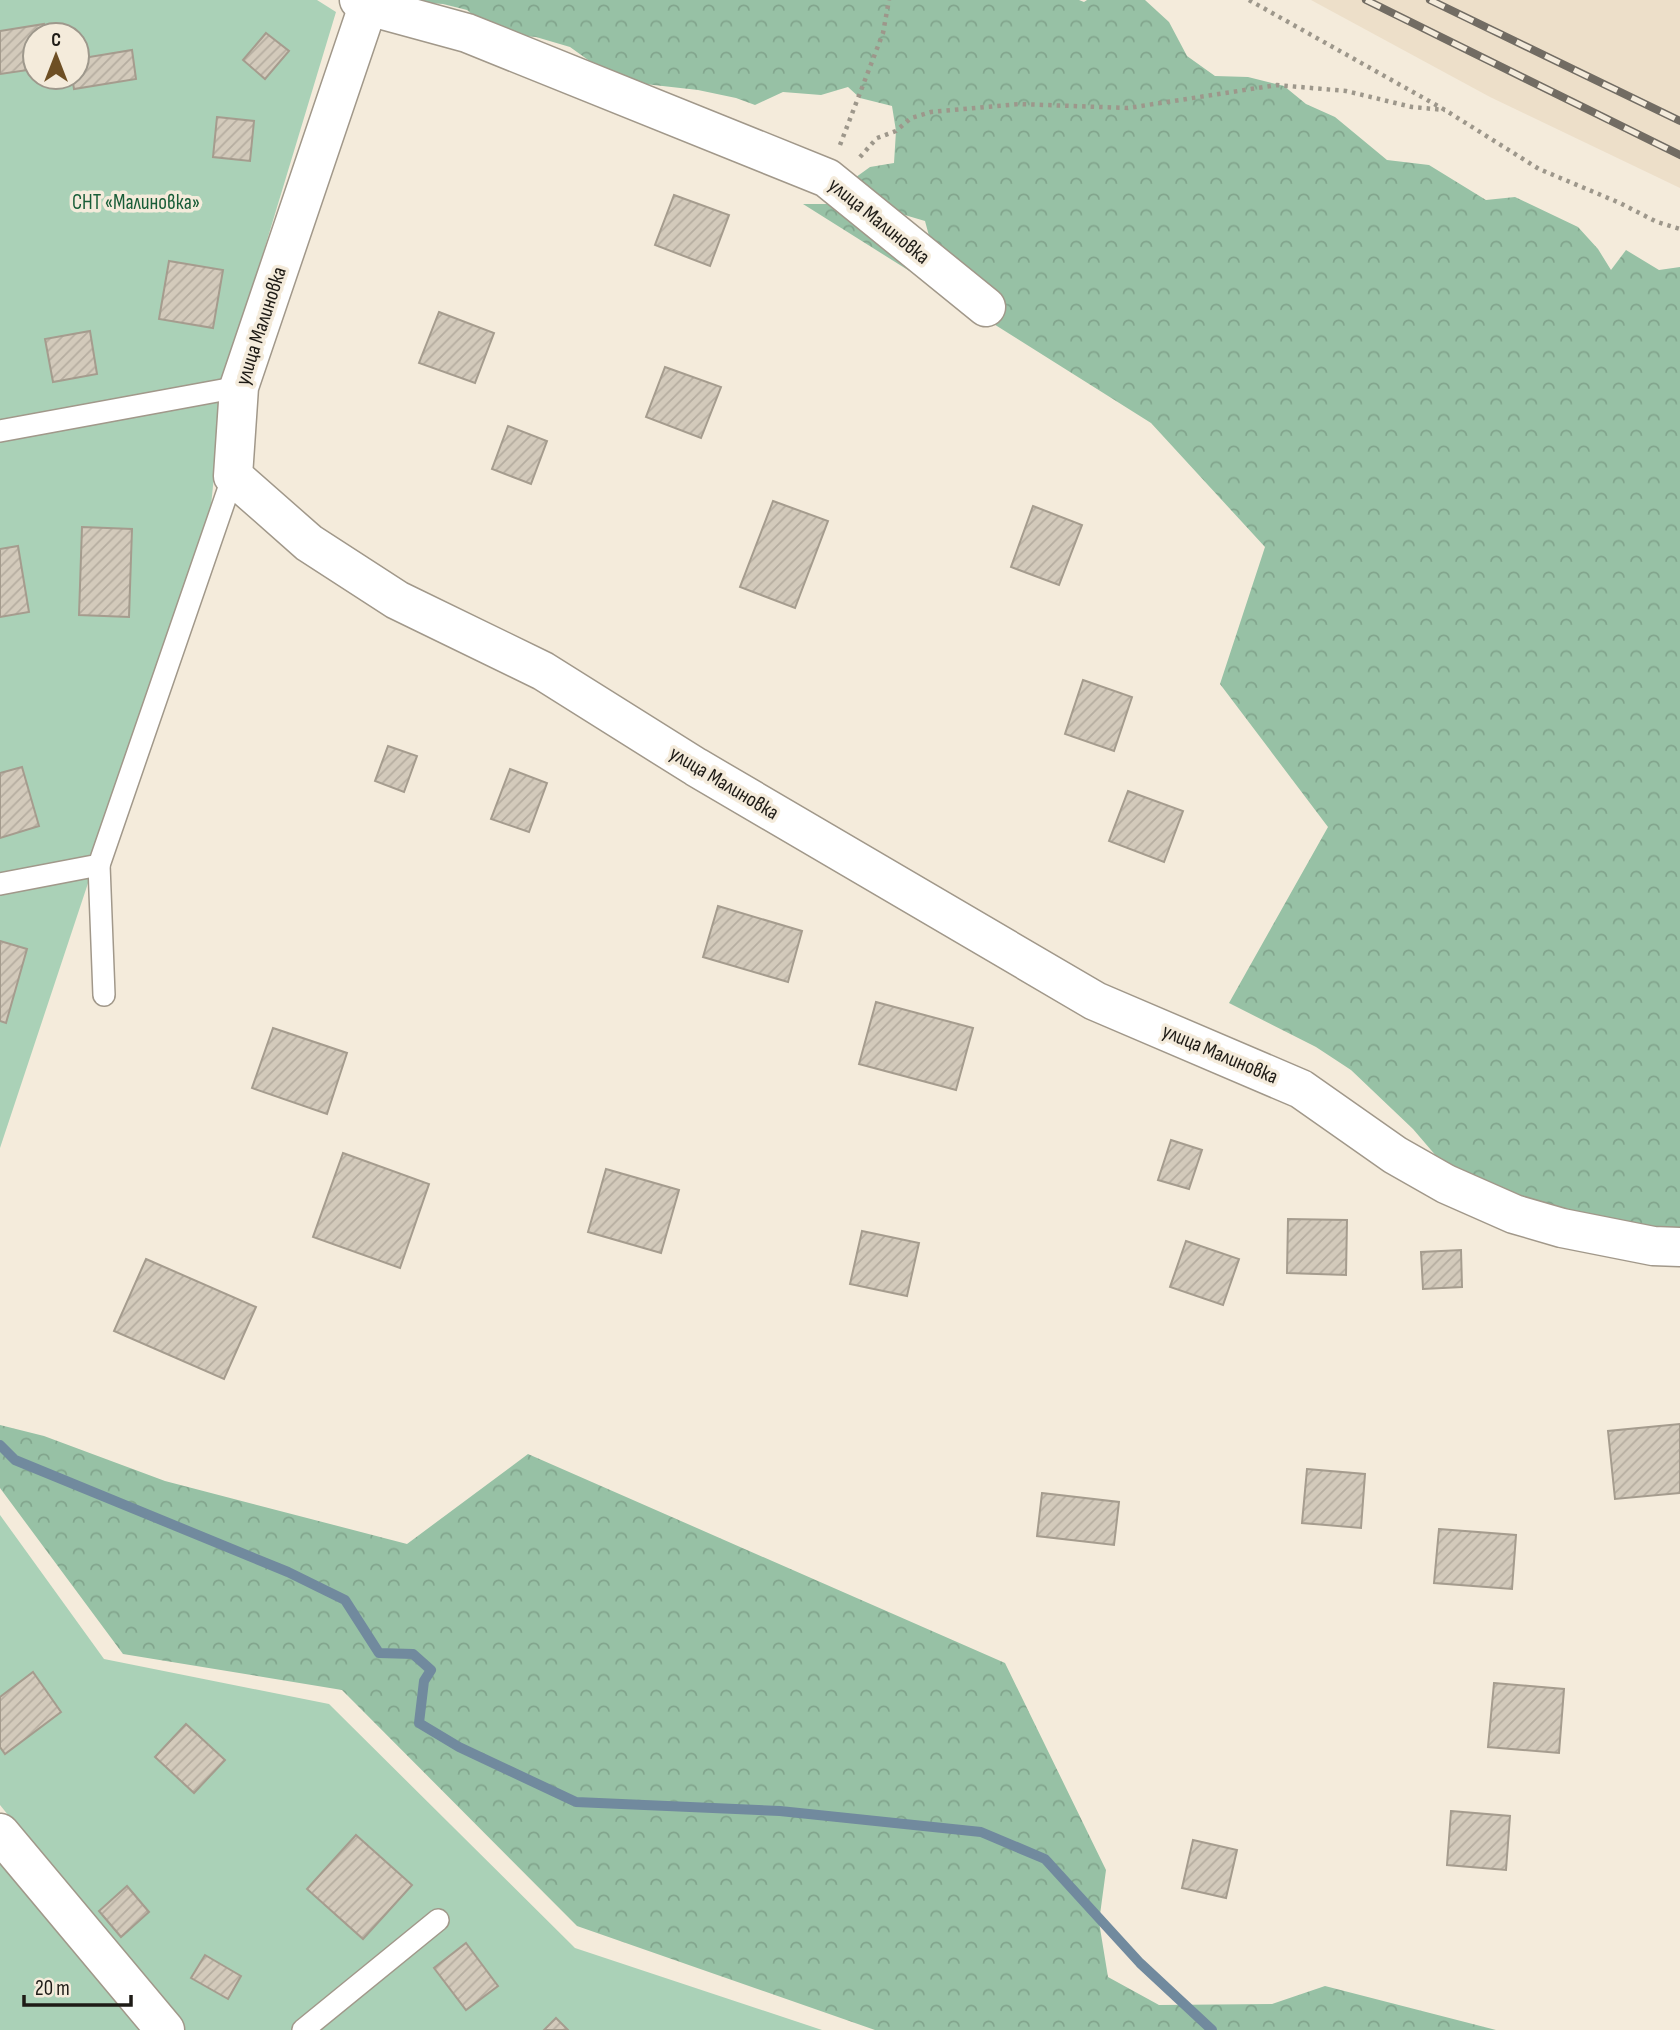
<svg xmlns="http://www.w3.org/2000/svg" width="1680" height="2030" viewBox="0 0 1680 2030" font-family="'Sofia Sans Condensed',sans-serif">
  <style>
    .built { fill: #eddfc9 }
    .green { fill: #aad1b7; fill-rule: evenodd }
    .forest { fill: url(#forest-crowns) }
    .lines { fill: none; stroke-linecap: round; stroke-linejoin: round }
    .stream { stroke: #718a9e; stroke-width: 10 }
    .building { fill: url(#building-hatch); stroke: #a59c8e; stroke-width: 2 }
    .service-casing { stroke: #a1988a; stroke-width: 24 }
    .minor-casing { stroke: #a1988a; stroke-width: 41 }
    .path { stroke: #9d978b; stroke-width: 4.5; stroke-dasharray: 3.5 5; stroke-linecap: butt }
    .service { stroke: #fff; stroke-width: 21 }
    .minor { stroke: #fff; stroke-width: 38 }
    .rail-casing { stroke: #726c63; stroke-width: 8 }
    .rail { stroke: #f4ebdb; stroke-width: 5; stroke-dasharray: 16; stroke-linecap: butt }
    .labels { text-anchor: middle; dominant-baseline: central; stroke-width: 7; stroke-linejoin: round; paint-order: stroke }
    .park-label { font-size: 21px; fill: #195d38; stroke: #f4ebdb }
    .street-label { font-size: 21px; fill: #1e1b16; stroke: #f4ebdb }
  </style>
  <defs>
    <pattern id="forest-crowns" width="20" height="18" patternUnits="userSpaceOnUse" patternTransform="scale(1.75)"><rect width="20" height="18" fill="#97c1a5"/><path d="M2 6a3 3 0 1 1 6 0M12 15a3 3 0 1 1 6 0" fill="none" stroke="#82a58d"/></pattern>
    <pattern id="building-hatch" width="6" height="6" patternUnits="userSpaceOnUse" patternTransform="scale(1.75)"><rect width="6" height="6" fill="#d3cabb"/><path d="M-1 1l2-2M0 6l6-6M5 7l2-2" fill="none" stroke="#b5ada0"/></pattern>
  </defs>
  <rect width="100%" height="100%" fill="#f4ebdb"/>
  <polygon class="built" points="1311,0 1680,0 1680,188 1490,97"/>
  <g class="green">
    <path d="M0,0h317l19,12 -113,374 -13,130 -210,632zM35,35h42v42h-42z"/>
    <polygon points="0,1515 104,1659 329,1704 575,1948 822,2030 182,2030 0,1805"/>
    <polygon points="0,1857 140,2030 0,2030"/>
  </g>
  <g class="forest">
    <polygon points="384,0 1079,0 1084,2 1087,0 1145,0 1169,22 1187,56 1215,76 1248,77 1284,86 1306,104 1335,117 1387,160 1429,165 1486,200 1515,197 1578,227 1598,249 1611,270 1626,250 1659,270 1680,267 1680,1232 1559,1210 1449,1171 1413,1129 1351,1070 1316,1047 1229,1003 1328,827 1220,684 1265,547 1151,423 803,204 827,204 868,228 932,247 925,221 898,213 852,180 870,167 894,163 896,131 892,106 860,98 848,87 821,95 783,92 755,105 736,98 698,90 636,83 598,67 570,47 536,37 493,33 467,10 443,4"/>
    <polygon points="0,1425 44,1436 165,1481 407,1544 528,1454 1005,1663 1106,1870 1099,1922 1108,1977 1159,2005 1272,2004 1325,1986 1496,2030 875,2030 577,1926 342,1690 123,1654 0,1488"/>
  </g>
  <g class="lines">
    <polyline class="stream" points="0,1445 15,1460 288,1572 345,1600 379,1653 413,1654 431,1670 424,1681 419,1723 459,1747 576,1802 780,1811 981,1832 1045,1859 1140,1963 1212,2030"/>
  </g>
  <g class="building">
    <polygon points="44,24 46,35 35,35 35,69 0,74 0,31"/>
    <polygon points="266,33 289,51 265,79 243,60"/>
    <polygon points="132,50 136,79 74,89 72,77 77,77 77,59"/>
    <polygon points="217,117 254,121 250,161 213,157"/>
    <polygon points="674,195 729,215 710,266 655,245"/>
    <polygon points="169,261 223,270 213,328 159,319"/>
    <polygon points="439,312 494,333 475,383 419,363"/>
    <polygon points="90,331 97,374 53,382 45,339"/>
    <polygon points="665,367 721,387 701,438 646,417"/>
    <polygon points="508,426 547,441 531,484 492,469"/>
    <polygon points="773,501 828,521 795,608 740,587"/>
    <polygon points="1033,506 1082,525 1059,585 1011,567"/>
    <polygon points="82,527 132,529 129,617 79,615"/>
    <polygon points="18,546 29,612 0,617 0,549"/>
    <polygon points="1083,680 1132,697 1114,751 1065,734"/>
    <polygon points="388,746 417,756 404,792 375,781"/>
    <polygon points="22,767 39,826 0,838 0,773"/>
    <polygon points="510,769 547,783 529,832 491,819"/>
    <polygon points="1128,791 1183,811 1164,862 1109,841"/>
    <polygon points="718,906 802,931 788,982 703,957"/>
    <polygon points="0,941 27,949 6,1023 0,1021"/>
    <polygon points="876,1002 973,1028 956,1090 859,1064"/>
    <polygon points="273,1028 347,1053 327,1114 252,1088"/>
    <polygon points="1171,1140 1202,1150 1189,1189 1158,1180"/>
    <polygon points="343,1153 429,1184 400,1268 313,1237"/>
    <polygon points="606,1169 679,1190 661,1253 588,1232"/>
    <polygon points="1288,1219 1347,1220 1346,1275 1287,1273"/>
    <polygon points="862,1231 919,1243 907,1296 850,1284"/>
    <polygon points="1186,1241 1239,1259 1223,1305 1170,1287"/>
    <polygon points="1461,1250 1462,1287 1423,1289 1421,1252"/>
    <polygon points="146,1259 256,1307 224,1379 114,1331"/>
    <polygon points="1680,1424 1680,1493 1615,1499 1608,1431"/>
    <polygon points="1307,1469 1365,1474 1361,1528 1302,1523"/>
    <polygon points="1042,1493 1119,1502 1114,1545 1037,1536"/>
    <polygon points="1439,1529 1516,1535 1512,1589 1434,1583"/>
    <polygon points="33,1672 61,1712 5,1754 0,1747 0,1697"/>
    <polygon points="1494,1683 1564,1689 1559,1753 1488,1747"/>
    <polygon points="186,1724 225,1760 194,1793 155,1757"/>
    <polygon points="1451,1811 1510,1816 1506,1870 1447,1865"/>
    <polygon points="356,1835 412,1885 363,1939 307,1889"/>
    <polygon points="1193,1840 1237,1850 1226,1898 1182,1888"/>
    <polygon points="127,1886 149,1912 121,1937 99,1911"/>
    <polygon points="466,1943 498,1986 466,2010 434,1968"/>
    <polygon points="205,1955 241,1976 228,1999 191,1978"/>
    <polygon points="556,2018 568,2030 544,2030"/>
  </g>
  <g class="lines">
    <defs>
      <g id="service">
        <polyline points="0,431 239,387"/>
        <polyline points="99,865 104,995"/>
        <polyline points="0,884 99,865 233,476"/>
        <polyline points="303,2030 438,1920"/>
      </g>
      <g id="minor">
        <polyline points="359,0 368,6 467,33 827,178 986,307"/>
        <polyline points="368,6 239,387 233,476 309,543 397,600 543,671 696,767 1095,1001 1301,1089 1395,1155 1446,1184 1514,1214 1562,1228 1653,1246 1680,1247"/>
        <polyline points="0,1833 165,2030"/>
      </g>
    </defs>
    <use href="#service" class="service-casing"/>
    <use href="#minor" class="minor-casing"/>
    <g class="path">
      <polyline points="1249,0 1445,110 1539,169 1620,203 1657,222 1680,229"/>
      <polyline points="840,145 883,33 889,0"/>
      <polyline points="860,157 877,138 896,131 911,118 931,112 1019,104 1128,108 1277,85 1346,91 1412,107 1445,110"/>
    </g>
    <use href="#service" class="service"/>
    <use href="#minor" class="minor"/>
    <defs>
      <g id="rail">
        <polyline points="1366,0 1680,155"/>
        <polyline points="1430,0 1680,121"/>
      </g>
    </defs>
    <use href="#rail" class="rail-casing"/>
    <use href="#rail" class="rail"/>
  </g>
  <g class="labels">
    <g class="park-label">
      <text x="136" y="202">СНТ «Малиновка»</text>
    </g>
    <g class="street-label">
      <text transform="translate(879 221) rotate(39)">улица Малиновка</text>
      <text transform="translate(261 326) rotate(-72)">улица Малиновка</text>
      <text transform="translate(724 783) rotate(31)">улица Малиновка</text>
      <text transform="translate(1220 1054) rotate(23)">улица Малиновка</text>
    </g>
  </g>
  <g transform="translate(56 56)"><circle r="33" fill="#f4ebdb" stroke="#9e988c" stroke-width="2"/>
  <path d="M0-5L12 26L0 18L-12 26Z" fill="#6e4f24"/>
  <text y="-10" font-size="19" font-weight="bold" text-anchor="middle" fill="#1e1b16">С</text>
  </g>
  <path d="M24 1995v10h107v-10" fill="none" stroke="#1e1b16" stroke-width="3.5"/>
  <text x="35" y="1995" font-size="21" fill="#1e1b16" stroke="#f4ebdb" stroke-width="5" paint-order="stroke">20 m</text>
</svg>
